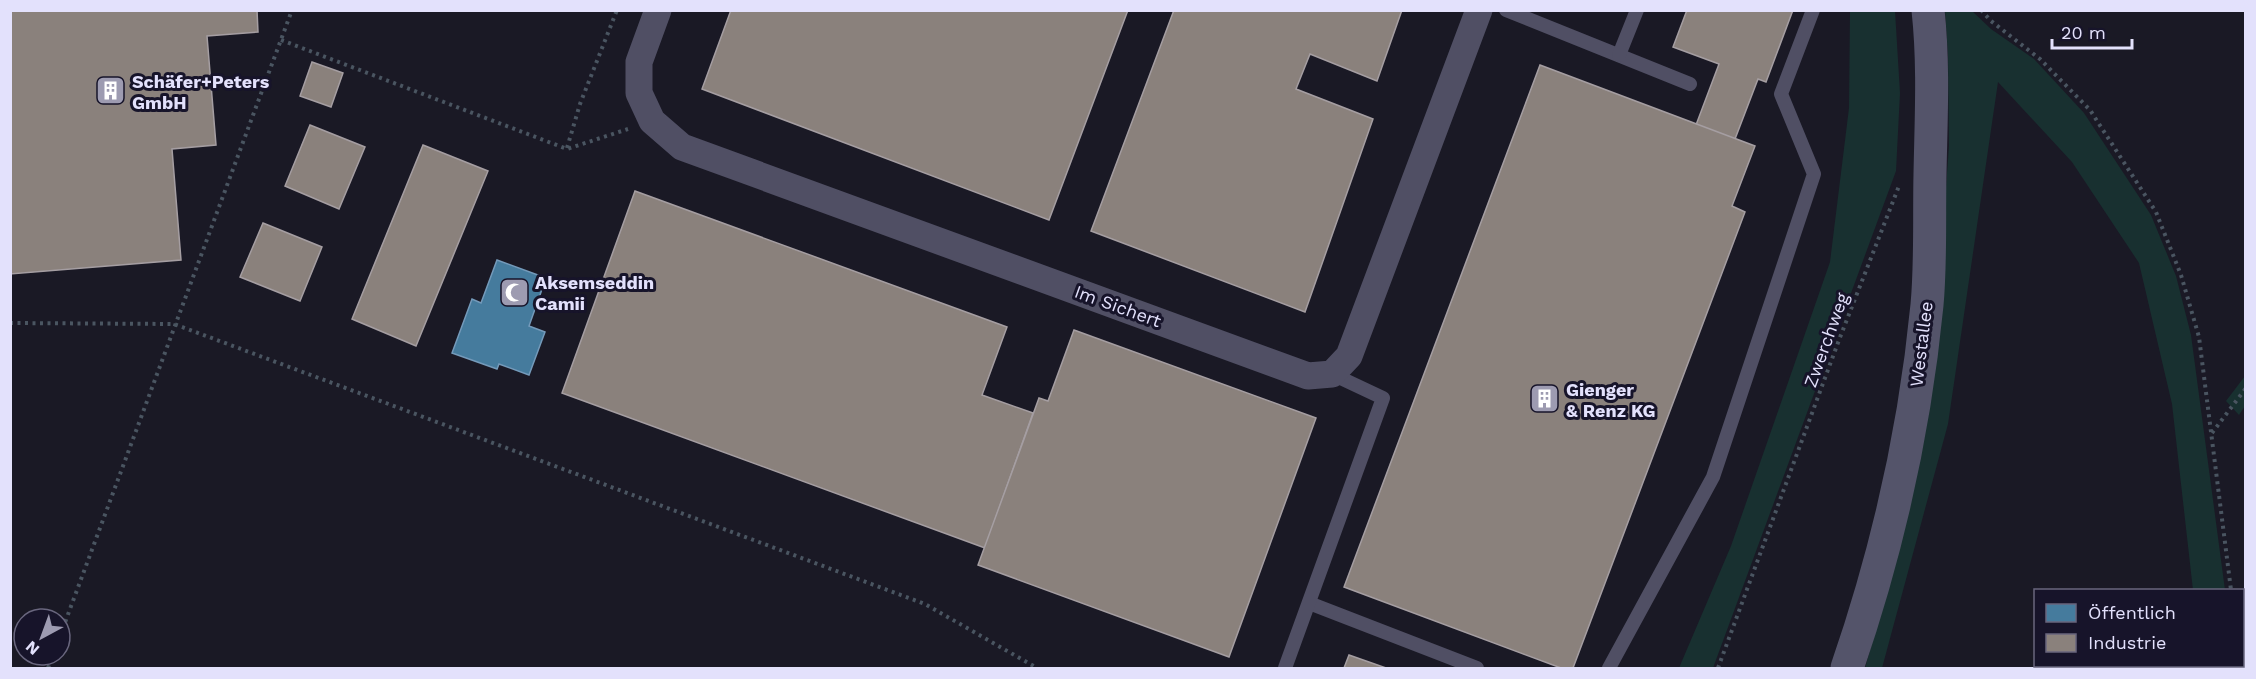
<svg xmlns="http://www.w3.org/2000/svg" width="2256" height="679" viewBox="0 0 2256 679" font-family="'Work Sans',sans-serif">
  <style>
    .green { fill: #183030 }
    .public { fill: #457b9d; stroke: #749aba; stroke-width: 1.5 }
    .industry { fill: #8a817c; stroke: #a59ea2; stroke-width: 1.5 }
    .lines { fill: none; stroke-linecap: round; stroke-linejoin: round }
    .path { stroke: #4a5561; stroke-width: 4; stroke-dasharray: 3 4.5; stroke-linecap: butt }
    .lane { stroke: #504f64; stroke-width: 14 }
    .street { stroke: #504f64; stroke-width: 27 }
    .secondary { stroke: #54546a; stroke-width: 33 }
    .labels { text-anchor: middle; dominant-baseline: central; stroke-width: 6; stroke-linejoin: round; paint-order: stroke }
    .poi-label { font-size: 18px; font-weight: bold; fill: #e3e1fc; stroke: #17142a; text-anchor: start }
    .street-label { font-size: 18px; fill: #e3e1fc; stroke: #17142a }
  </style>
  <rect width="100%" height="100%" fill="#1a1925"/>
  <g class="green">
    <polygon points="1850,11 1895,11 1900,93 1896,171 1713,668 1679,668 1731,546 1830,262 1849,108"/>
    <polygon points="1945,11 1972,11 1991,29 2034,59 2084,113 2151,215 2176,276 2191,335 2225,590 2193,590 2172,404 2139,263 2072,162 1998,82 1948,424 1882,668 1865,668 1882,609 1937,312 1949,146 1948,56"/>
    <polygon points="2245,376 2245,406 2239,415 2226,401"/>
  </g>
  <polygon class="public" points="497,260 546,278 529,326 545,332 529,375 499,364 497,369 452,353 472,299 481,303"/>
  <g class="industry">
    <polygon points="10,10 257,10 258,32 207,36 216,145 172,149 181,260 10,274"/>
    <polygon points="731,10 1128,10 1049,220 702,89"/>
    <polygon points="1174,10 1402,10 1377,81 1310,54 1296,89 1373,119 1305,312 1091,231"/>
    <polygon points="1687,10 1793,10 1766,82 1758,79 1735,139 1696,125 1719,64 1673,47"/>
    <polygon points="312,62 343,73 331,107 300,96"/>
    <polygon points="1540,65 1755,146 1732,206 1745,212 1573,668 1561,668 1344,587"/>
    <polygon points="310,125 365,147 339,209 285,186"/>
    <polygon points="423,145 488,171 416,346 352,319"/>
    <polygon points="635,191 1007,327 982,395 1033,413 985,548 562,393"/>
    <polygon points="263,223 322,247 300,301 240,277"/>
    <polygon points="1074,330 1316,418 1229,657 978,565 1039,398 1048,401"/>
    <polygon points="1349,655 1386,668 1344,668"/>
  </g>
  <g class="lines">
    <g class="path">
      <polyline points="1981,10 1991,21 2040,59 2090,110 2156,212 2181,275 2199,337 2231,590"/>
      <polyline points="281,40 567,149 628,129"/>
      <polyline points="567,148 580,104 617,10"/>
      <polyline points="10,323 174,324 925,604 1037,668"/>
      <polyline points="2212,433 2246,388"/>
      <polyline points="60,636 292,10"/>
      <polyline points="2240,666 2240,668"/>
      <polyline points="48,668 53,655"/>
      <polyline points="1718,668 1839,340 1899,186"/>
    </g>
    <g class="lane">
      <polyline points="1506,10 1690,84"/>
      <polyline points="1619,55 1637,10"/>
      <polyline points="1309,603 1477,668"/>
      <polyline points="1285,668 1383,398 1332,374"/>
      <polyline points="1609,668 1713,477 1814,174 1781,94 1813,10"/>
    </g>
    <polyline class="street" points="658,10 639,62 639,93 652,121 682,147 1308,376 1332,374 1349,356 1479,10"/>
    <path class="secondary" d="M1847,668c40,-116 68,-239 80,-363 4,-43 2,-88 3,-131 1,-55 4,-109 -2,-164"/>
  </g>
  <defs>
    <symbol id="building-square" viewBox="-11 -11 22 22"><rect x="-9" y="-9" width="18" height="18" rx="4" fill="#9d9bb1" stroke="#17142a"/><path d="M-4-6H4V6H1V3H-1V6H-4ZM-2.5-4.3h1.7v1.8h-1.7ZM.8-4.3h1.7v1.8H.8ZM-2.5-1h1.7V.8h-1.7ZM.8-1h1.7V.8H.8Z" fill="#fff"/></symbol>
    <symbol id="mosque-square" viewBox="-11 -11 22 22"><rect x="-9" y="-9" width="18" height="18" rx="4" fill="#9d9bb1" stroke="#17142a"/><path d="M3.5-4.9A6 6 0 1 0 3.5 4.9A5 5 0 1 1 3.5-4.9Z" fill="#fff"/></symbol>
  </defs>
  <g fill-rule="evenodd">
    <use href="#building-square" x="94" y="74" width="33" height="33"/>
    <use href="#mosque-square" x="498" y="276" width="33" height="33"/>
    <use href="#building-square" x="1528" y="382" width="33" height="33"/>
  </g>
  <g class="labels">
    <g class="poi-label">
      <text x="132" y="81">Schäfer+Peters<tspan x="132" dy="21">GmbH</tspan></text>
      <text x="535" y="282">Aksemseddin<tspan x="535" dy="21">Camii</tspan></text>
      <text x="1566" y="389">Gienger<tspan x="1566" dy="21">&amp; Renz KG</tspan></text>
    </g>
    <g class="street-label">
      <text transform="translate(1118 306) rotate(20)">Im Sichert</text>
      <text transform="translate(1826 340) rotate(-70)">Zwerchweg</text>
      <text transform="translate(1921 344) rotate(-83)">Westallee</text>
    </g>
  </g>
  <rect width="2256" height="679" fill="none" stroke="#e3e1fc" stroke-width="24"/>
  <rect x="2034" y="589" width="210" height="78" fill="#17142a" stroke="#69667e" stroke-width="1.5"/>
  <rect x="2046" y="604" width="30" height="18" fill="#457b9d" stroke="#69667e" stroke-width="1.5"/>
  <text x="2088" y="619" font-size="18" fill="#e3e1fc">Öffentlich</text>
  <rect x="2046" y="634" width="30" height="18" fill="#8a817c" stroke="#69667e" stroke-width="1.5"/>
  <text x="2088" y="649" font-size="18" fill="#e3e1fc">Industrie</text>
  <g transform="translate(42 637) rotate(221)"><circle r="28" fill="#17142a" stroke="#69667e" stroke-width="1.5"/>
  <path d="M0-4.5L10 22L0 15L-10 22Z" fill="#9d9bb1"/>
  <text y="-9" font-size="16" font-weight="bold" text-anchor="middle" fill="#e3e1fc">N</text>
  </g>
  <path d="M2052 39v9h80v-9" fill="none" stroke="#e3e1fc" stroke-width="3"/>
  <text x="2061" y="39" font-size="18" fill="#e3e1fc" stroke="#17142a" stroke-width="4.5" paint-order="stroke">20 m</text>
</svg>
